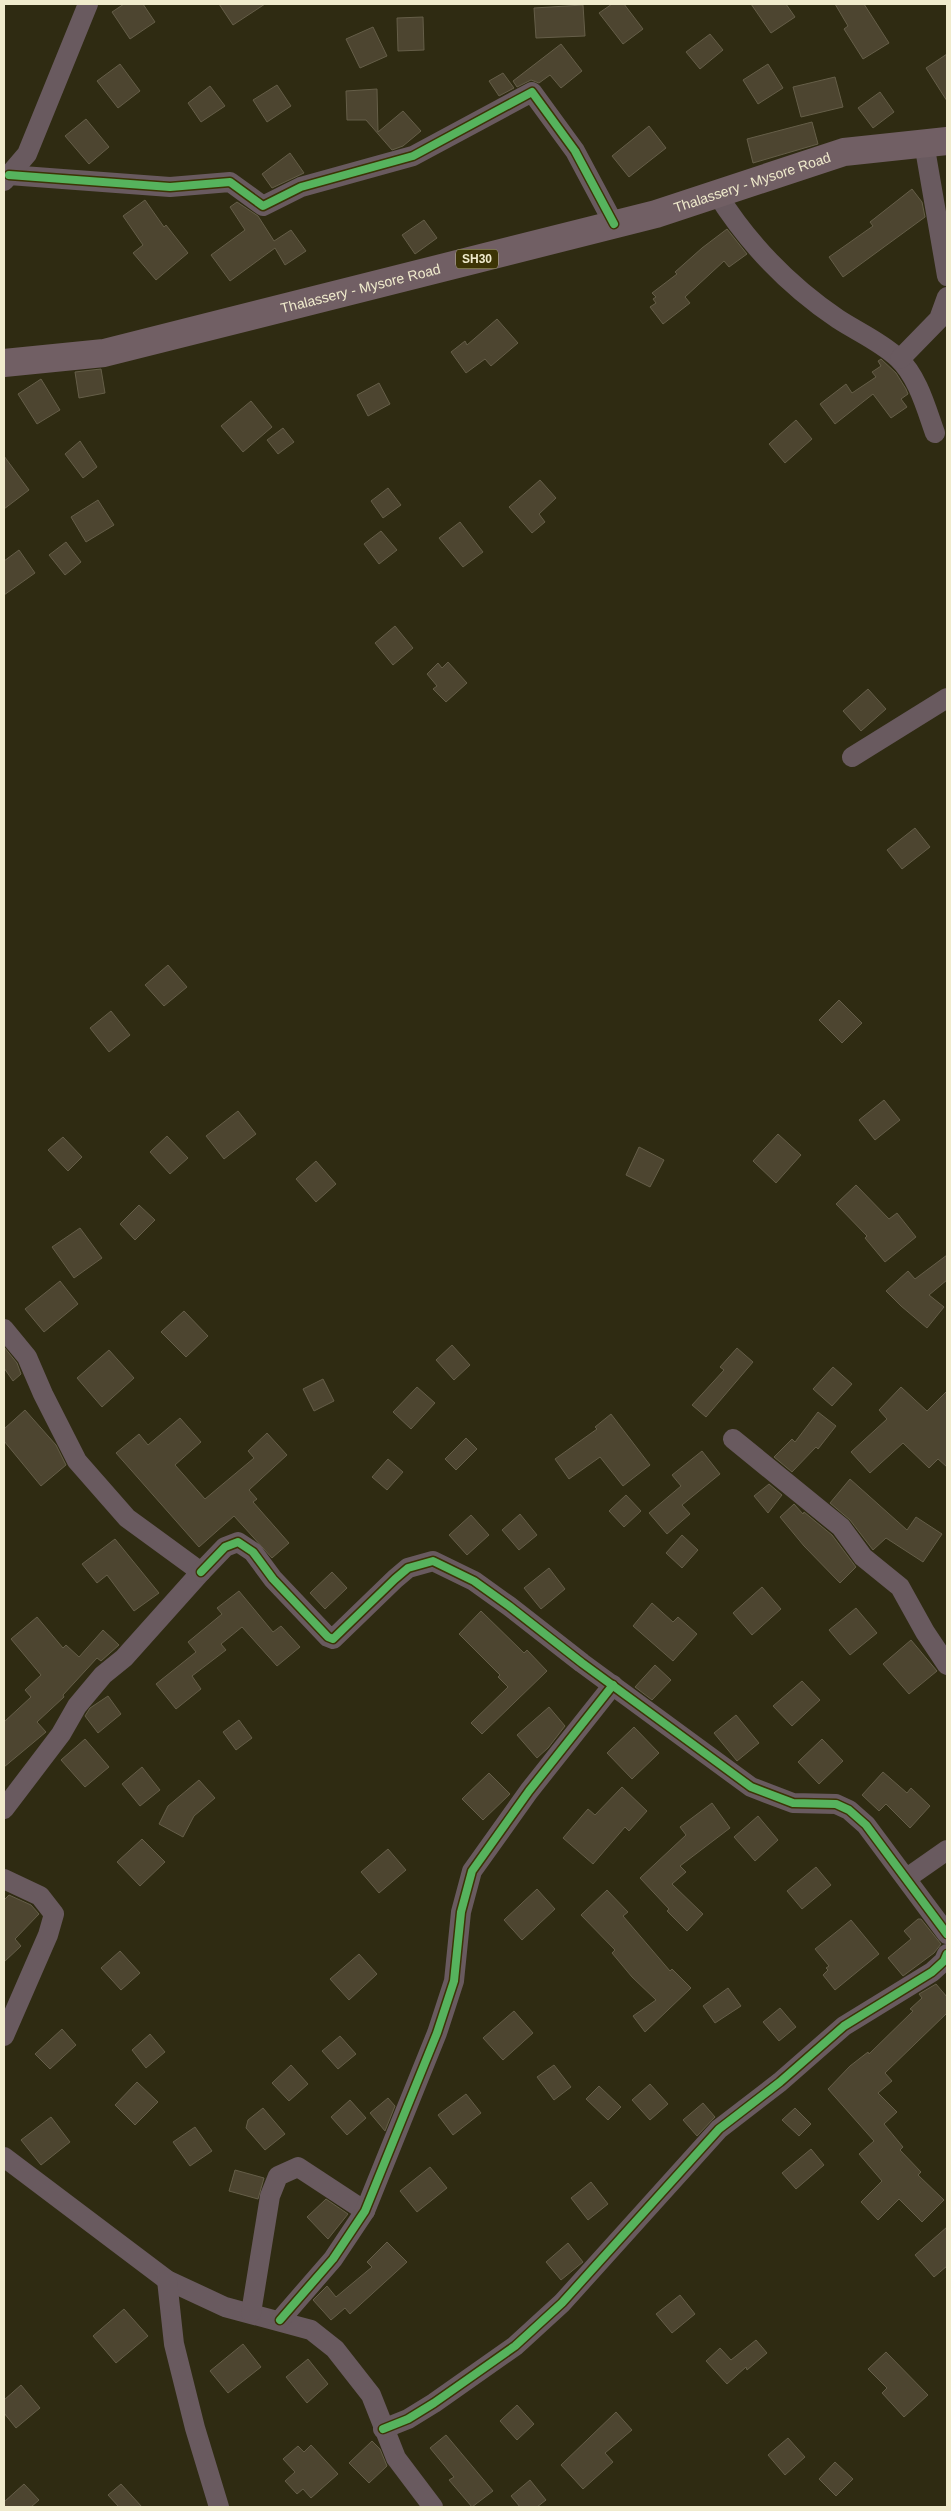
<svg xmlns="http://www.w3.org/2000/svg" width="951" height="2511" viewBox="0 0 951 2511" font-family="Helvetica,sans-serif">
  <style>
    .building { fill: #4d4530; stroke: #655e48 }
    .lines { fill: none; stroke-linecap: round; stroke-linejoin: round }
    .minor { stroke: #695a5f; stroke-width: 20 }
    .primary { stroke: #715f64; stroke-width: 28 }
    .cycleway-casing { stroke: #3c3405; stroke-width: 11 }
    .cycleway { stroke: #56b35d; stroke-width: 8 }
    .labels { text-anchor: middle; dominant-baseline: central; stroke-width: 5; stroke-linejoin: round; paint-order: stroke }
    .shield { fill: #3c3405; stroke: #bab491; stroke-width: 1 }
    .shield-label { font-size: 12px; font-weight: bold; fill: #f0ebcd }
    .street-label { font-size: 14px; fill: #f0ebcd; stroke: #3c3405 }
  </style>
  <rect width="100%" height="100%" fill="#2f2b12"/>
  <g class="building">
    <polygon points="124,4 143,4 155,22 130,39 112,12"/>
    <polygon points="219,4 265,4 233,25"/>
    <polygon points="612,4 624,4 643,29 623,44 599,13"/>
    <polygon points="751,4 786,4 795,17 771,33"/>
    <polygon points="835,4 864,4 889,43 863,59 844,29 848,26"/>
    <polygon points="583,5 585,36 536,38 534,8"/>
    <polygon points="423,17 424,50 398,51 397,18"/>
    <polygon points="373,27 387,56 360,68 346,39"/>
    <polygon points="710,34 723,50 700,69 686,52"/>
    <polygon points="561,44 582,71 561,88 550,75 539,83 531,80 517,87 513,81"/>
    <polygon points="947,54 947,101 926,68"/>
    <polygon points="120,64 140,91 118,108 97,81"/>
    <polygon points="768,64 783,88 758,104 743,80"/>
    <polygon points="503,73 514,88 499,96 489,81"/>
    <polygon points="835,77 843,107 801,117 793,87"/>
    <polygon points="277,85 291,106 267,122 253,100"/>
    <polygon points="210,86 225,106 201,122 188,103"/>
    <polygon points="377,89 378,132 403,111 421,131 403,146 392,150 366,120 347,120 346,91"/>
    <polygon points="880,92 894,112 873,128 858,108"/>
    <polygon points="86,119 109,147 89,164 65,136"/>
    <polygon points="812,122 818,144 753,163 747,139"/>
    <polygon points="649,126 666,148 629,177 612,156"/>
    <polygon points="290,153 304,173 272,188 262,174"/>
    <polygon points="912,189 922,202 925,217 843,277 829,257 873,226 870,222"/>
    <polygon points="145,200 164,227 166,225 188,253 156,280 133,253 143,245 123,216"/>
    <polygon points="237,202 258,216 274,241 291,230 306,251 285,265 275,248 230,281 211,255 245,230 230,207"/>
    <polygon points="424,220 437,238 415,254 402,235"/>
    <polygon points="727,229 747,254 729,267 724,261 685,297 690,303 663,324 650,307 656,303 653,299 656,297 652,293 677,274 675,272 702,248"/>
    <polygon points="497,319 518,343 491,366 485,359 466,373 451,352 465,341 467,345"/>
    <polygon points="881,359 896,373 906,389 908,394 901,399 907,407 891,418 873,394 835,424 820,404 846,384 852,393 876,377 872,372 881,366 878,361"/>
    <polygon points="101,369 105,393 79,398 75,372"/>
    <polygon points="41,379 60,410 37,424 18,394"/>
    <polygon points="379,383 390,404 368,416 357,395"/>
    <polygon points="251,401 272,427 243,452 221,426"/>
    <polygon points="796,420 812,439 785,463 769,444"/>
    <polygon points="283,428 294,442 278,454 267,440"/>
    <polygon points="80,441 97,467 83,478 65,454"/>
    <polygon points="4,456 29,490 4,509"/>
    <polygon points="540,480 556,498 539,514 545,522 532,533 509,507"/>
    <polygon points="388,488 401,505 383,518 371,501"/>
    <polygon points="98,500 114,525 86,542 71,517"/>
    <polygon points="460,522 483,552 463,567 439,538"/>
    <polygon points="381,531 397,550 379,564 364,544"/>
    <polygon points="66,542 81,562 65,575 49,555"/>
    <polygon points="19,550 35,573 4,595 4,561"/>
    <polygon points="395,626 413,648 393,665 375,643"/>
    <polygon points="448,662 467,683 446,702 433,689 437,686 427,674 438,663 442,668"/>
    <polygon points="868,689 886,709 861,731 843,711"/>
    <polygon points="915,828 930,847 902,869 887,850"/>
    <polygon points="168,965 187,987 164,1006 145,985"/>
    <polygon points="839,1000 862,1023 842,1043 819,1020"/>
    <polygon points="111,1011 130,1035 109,1052 90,1028"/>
    <polygon points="884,1100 900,1120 875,1140 859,1120"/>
    <polygon points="238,1111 256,1134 224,1159 206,1136"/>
    <polygon points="778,1134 801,1155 776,1183 753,1161"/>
    <polygon points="167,1136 188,1158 170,1174 150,1152"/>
    <polygon points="63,1137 82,1157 68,1171 48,1150"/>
    <polygon points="639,1147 664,1160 650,1187 626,1175"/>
    <polygon points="316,1161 336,1184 316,1202 296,1179"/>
    <polygon points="856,1185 889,1219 897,1213 916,1237 885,1262 865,1238 867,1236 836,1204"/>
    <polygon points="139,1205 155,1220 135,1240 120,1224"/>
    <polygon points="80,1228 102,1258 74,1278 52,1247"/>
    <polygon points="947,1255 947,1280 929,1295 944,1307 927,1328 901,1306 886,1291 908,1271 915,1279"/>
    <polygon points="60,1281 78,1304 44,1332 25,1309"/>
    <polygon points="184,1311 208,1336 186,1357 161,1332"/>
    <polygon points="452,1345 470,1365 454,1380 436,1360"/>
    <polygon points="4,1347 17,1363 21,1374 13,1381 4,1368"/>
    <polygon points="737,1348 753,1362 706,1417 692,1405 724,1370 720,1367"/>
    <polygon points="109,1350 134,1378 102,1407 77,1378"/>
    <polygon points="833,1367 852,1384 832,1406 813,1389"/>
    <polygon points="323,1379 334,1401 314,1411 303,1389"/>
    <polygon points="417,1387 435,1403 411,1429 393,1412"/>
    <polygon points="901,1387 927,1411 947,1391 947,1467 938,1459 929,1468 903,1443 870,1473 851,1452 887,1419 879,1410"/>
    <polygon points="25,1410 56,1445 66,1465 41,1486 4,1441 4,1429"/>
    <polygon points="818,1412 836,1426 818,1449 816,1447 792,1472 774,1457 792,1439 795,1442"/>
    <polygon points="611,1414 650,1465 623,1486 600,1457 569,1479 555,1459 597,1429 595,1427"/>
    <polygon points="180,1418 201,1442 175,1465 205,1499 254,1458 248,1451 267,1433 287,1455 249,1490 257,1499 253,1502 289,1543 272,1558 234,1516 199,1547 116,1453 139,1434 148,1445"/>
    <polygon points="466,1438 477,1449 456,1470 445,1459"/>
    <polygon points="702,1451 720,1474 682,1505 690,1514 667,1534 649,1513 681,1486 672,1475"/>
    <polygon points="388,1459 403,1472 387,1490 372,1477"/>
    <polygon points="850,1479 907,1530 916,1517 942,1534 923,1562 886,1538 873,1550 850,1520 830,1503"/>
    <polygon points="769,1484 782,1495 768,1513 754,1496"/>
    <polygon points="626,1495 641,1511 624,1527 609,1511"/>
    <polygon points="794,1504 803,1514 804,1512 832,1535 856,1567 840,1583 804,1546 780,1517"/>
    <polygon points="520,1514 537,1535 519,1550 502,1530"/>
    <polygon points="471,1515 489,1535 467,1555 449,1535"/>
    <polygon points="682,1535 698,1550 682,1568 666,1553"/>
    <polygon points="115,1539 159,1593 134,1611 107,1575 97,1583 82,1564"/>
    <polygon points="549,1568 565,1589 541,1609 524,1588"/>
    <polygon points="332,1572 347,1588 325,1609 310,1593"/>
    <polygon points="762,1587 781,1609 752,1635 733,1613"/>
    <polygon points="239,1591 273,1632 281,1626 300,1647 277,1666 242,1627 221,1644 226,1650 192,1676 201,1689 176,1709 156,1684 196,1652 188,1642 222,1614 217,1608"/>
    <polygon points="652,1603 673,1622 678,1617 697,1634 673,1661 633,1626"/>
    <polygon points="856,1608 877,1633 850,1655 829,1630"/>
    <polygon points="481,1611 524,1653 527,1650 547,1671 482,1734 471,1723 508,1687 498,1677 500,1675 459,1634"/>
    <polygon points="37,1617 63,1648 66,1645 79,1657 103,1630 119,1645 101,1661 97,1658 63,1695 64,1697 37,1722 46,1732 4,1767 4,1722 31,1697 25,1690 41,1675 11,1639"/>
    <polygon points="911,1640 937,1671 909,1694 883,1664"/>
    <polygon points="655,1665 671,1680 652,1700 635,1687"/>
    <polygon points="802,1681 820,1700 792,1726 773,1706"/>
    <polygon points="108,1696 121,1714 98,1733 85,1716 90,1708"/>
    <polygon points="549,1707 565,1726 548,1748 537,1758 517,1735"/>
    <polygon points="736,1715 759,1743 737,1761 714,1733"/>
    <polygon points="239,1720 252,1738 236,1750 223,1732"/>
    <polygon points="634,1727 659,1753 632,1779 607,1753"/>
    <polygon points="85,1739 109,1767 85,1787 61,1760"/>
    <polygon points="822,1739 843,1761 819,1784 798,1762"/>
    <polygon points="142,1767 160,1790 140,1806 122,1784"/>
    <polygon points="883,1772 907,1793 911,1788 930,1806 910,1828 886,1804 879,1811 862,1795"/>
    <polygon points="489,1773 510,1794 483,1820 462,1799"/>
    <polygon points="199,1780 215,1798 194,1816 183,1837 159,1824 168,1806"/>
    <polygon points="622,1787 647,1811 629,1831 625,1827 593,1864 563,1838 588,1809 595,1815"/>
    <polygon points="712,1803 730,1828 680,1866 686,1872 672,1884 703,1914 687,1931 667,1911 669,1909 640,1878 686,1835 680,1827"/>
    <polygon points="758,1816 778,1840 755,1861 734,1837"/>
    <polygon points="142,1839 165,1862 140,1886 117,1862"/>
    <polygon points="388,1849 406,1870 379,1893 361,1872"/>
    <polygon points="816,1867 831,1885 802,1909 787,1891"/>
    <polygon points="537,1889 555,1909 522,1940 504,1920"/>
    <polygon points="607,1890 628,1912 623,1916 670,1971 672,1969 691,1988 645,2032 633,2016 656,2000 632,1977 612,1953 615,1950 581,1915"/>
    <polygon points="9,1895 31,1905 39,1914 15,1939 21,1946 4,1962 4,1900"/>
    <polygon points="918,1919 921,1919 941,1944 934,1953 903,1976 888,1958 911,1939 904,1931"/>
    <polygon points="851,1920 879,1954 835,1990 823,1975 828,1970 826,1968 829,1966 815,1949"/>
    <polygon points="120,1951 140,1973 121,1990 101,1968"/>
    <polygon points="359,1954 377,1974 349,2000 330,1979"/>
    <polygon points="936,1984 947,1997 947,2013 885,2073 892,2081 878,2093 897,2112 884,2124 903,2147 900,2150 921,2172 918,2175 944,2200 922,2222 899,2199 878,2220 861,2202 882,2181 859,2154 874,2141 828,2089 850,2066 868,2052 869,2054 913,2011 910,2009 922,1998 919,1994"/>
    <polygon points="728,1988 741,2006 715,2023 703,2006"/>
    <polygon points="780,2008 796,2027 779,2041 763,2022"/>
    <polygon points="514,2011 533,2033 503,2060 483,2038"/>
    <polygon points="62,2029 76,2045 50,2069 35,2054"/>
    <polygon points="150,2034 165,2052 146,2068 132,2050"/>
    <polygon points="340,2036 356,2054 338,2069 322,2051"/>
    <polygon points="291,2065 308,2084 289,2101 272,2083"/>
    <polygon points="554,2065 571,2087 554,2100 537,2077"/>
    <polygon points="137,2082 158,2102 135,2125 115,2105"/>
    <polygon points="650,2084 668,2104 650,2120 632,2100"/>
    <polygon points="599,2086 621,2107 608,2120 586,2099"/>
    <polygon points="466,2094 481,2113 453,2135 438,2115"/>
    <polygon points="388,2098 395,2106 385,2131 370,2113"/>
    <polygon points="350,2100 366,2118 347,2135 331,2117"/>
    <polygon points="703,2103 715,2117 697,2136 683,2120"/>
    <polygon points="263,2108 285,2134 265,2150 246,2128 248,2120"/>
    <polygon points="795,2108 811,2124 799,2136 782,2120"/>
    <polygon points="51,2117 70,2142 41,2165 21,2140"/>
    <polygon points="195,2127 212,2151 190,2166 173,2142"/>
    <polygon points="811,2149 824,2165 796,2189 782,2173"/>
    <polygon points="430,2167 447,2188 417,2212 400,2191"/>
    <polygon points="235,2170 264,2178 258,2199 229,2191"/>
    <polygon points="591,2182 608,2204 588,2220 571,2198"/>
    <polygon points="326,2199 348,2214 328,2239 307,2217"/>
    <polygon points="947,2227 947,2266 934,2277 915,2255"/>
    <polygon points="387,2242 407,2262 350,2314 345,2308 331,2320 313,2300 327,2286 336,2297 372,2267 367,2262"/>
    <polygon points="568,2243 583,2262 561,2280 546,2262"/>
    <polygon points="680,2295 695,2314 672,2333 656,2314"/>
    <polygon points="124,2309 148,2336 116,2363 93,2336"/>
    <polygon points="756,2340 767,2353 747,2370 746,2367 727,2384 706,2361 720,2348 731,2360"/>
    <polygon points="243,2344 261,2367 228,2393 210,2371"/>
    <polygon points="886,2352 928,2395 904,2417 882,2393 887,2388 868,2369"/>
    <polygon points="308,2359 328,2384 307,2403 286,2377"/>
    <polygon points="21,2385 40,2408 16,2428 4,2413 4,2400"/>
    <polygon points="517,2405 534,2424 517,2440 500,2421"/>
    <polygon points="616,2412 632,2430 605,2453 613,2462 583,2489 561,2465"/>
    <polygon points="446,2435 493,2491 472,2507 449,2480 454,2477 430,2448"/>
    <polygon points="788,2438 805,2457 785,2475 768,2455"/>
    <polygon points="372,2441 380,2449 387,2466 369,2483 349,2463"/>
    <polygon points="311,2445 338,2474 311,2498 303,2489 297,2494 285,2481 295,2472 283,2459 298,2446 304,2452"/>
    <polygon points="835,2462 853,2479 836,2496 819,2479"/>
    <polygon points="530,2480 546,2500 537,2507 520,2507 511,2496"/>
    <polygon points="24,2484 39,2500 31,2507 4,2507 4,2502"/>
    <polygon points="121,2484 142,2507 119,2507 108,2495"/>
  </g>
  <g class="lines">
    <g class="minor">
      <polyline points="924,143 947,276"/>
      <polyline points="9,175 170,187 230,182 263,206 301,187 413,156 532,92 575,151 614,224"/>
      <polyline points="4,181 27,154 88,4"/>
      <path d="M717,194c31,49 72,92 121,125 20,13 43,23 60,39 20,19 28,50 37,75"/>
      <polyline points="900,359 939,319 947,297"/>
      <polyline points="852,757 947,698"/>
      <polyline points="4,1329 27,1357 43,1394 77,1461 127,1518 201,1572 124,1658 103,1675 77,1706 61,1734 4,1809"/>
      <polyline points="733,1439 841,1527 863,1557 900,1587 925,1632 947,1665"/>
      <polyline points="201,1572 225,1547 238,1542 253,1552 273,1579 328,1637 333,1639 395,1579 408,1568 433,1561 474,1581 509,1606 582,1663 751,1787 793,1803 836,1804 849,1810 866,1825 947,1934"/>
      <polyline points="907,1878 947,1850"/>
      <polyline points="4,1879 40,1896 54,1914 48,1935 4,2036"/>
      <polyline points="4,2157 167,2280 225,2307 311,2330 335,2349 371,2395 396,2458 433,2507"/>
      <polyline points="167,2280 174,2344 195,2428 219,2507"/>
      <polyline points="251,2313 270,2196 278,2176 298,2167 365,2211"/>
      <polyline points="280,2320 333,2259 365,2211 437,2033 454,1981 461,1912 472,1871 529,1791 613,1685"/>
      <polyline points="383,2429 408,2419 434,2403 515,2346 562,2303 719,2129 780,2082 844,2026 932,1972 944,1961 947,1954"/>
    </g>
    <path class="primary" id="s1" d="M4,363l100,-10 552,-139 188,-62 103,-11"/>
    <defs>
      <g id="cycleway">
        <polyline points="9,175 170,187 230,182 263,206 301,187 413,156 532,92 575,151 614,224"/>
        <polyline points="201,1572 225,1547 238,1542 253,1552 273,1579 328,1637 333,1639 395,1579 408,1568 433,1561 474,1581 509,1606 582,1663 751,1787 793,1803 836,1804 849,1810 866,1825 947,1934"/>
        <polyline points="280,2320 333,2259 365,2211 437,2033 454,1981 461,1912 472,1871 529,1791 613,1685"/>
        <polyline points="383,2429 408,2419 434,2403 515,2346 562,2303 719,2129 780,2082 844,2026 932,1972 944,1961 947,1954"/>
      </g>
    </defs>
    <use href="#cycleway" class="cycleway-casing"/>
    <use href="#cycleway" class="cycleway"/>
  </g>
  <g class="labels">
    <rect class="shield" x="456" y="249.5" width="42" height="19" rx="4"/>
    <g class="shield-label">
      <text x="477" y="259">SH30</text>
    </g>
    <g class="street-label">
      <text stroke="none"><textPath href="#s1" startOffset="771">Thalassery - Mysore Road</textPath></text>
      <text stroke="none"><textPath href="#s1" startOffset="365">Thalassery - Mysore Road</textPath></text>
    </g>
  </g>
  <rect width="951" height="2511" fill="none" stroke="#f0ebcd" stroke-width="10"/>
</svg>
